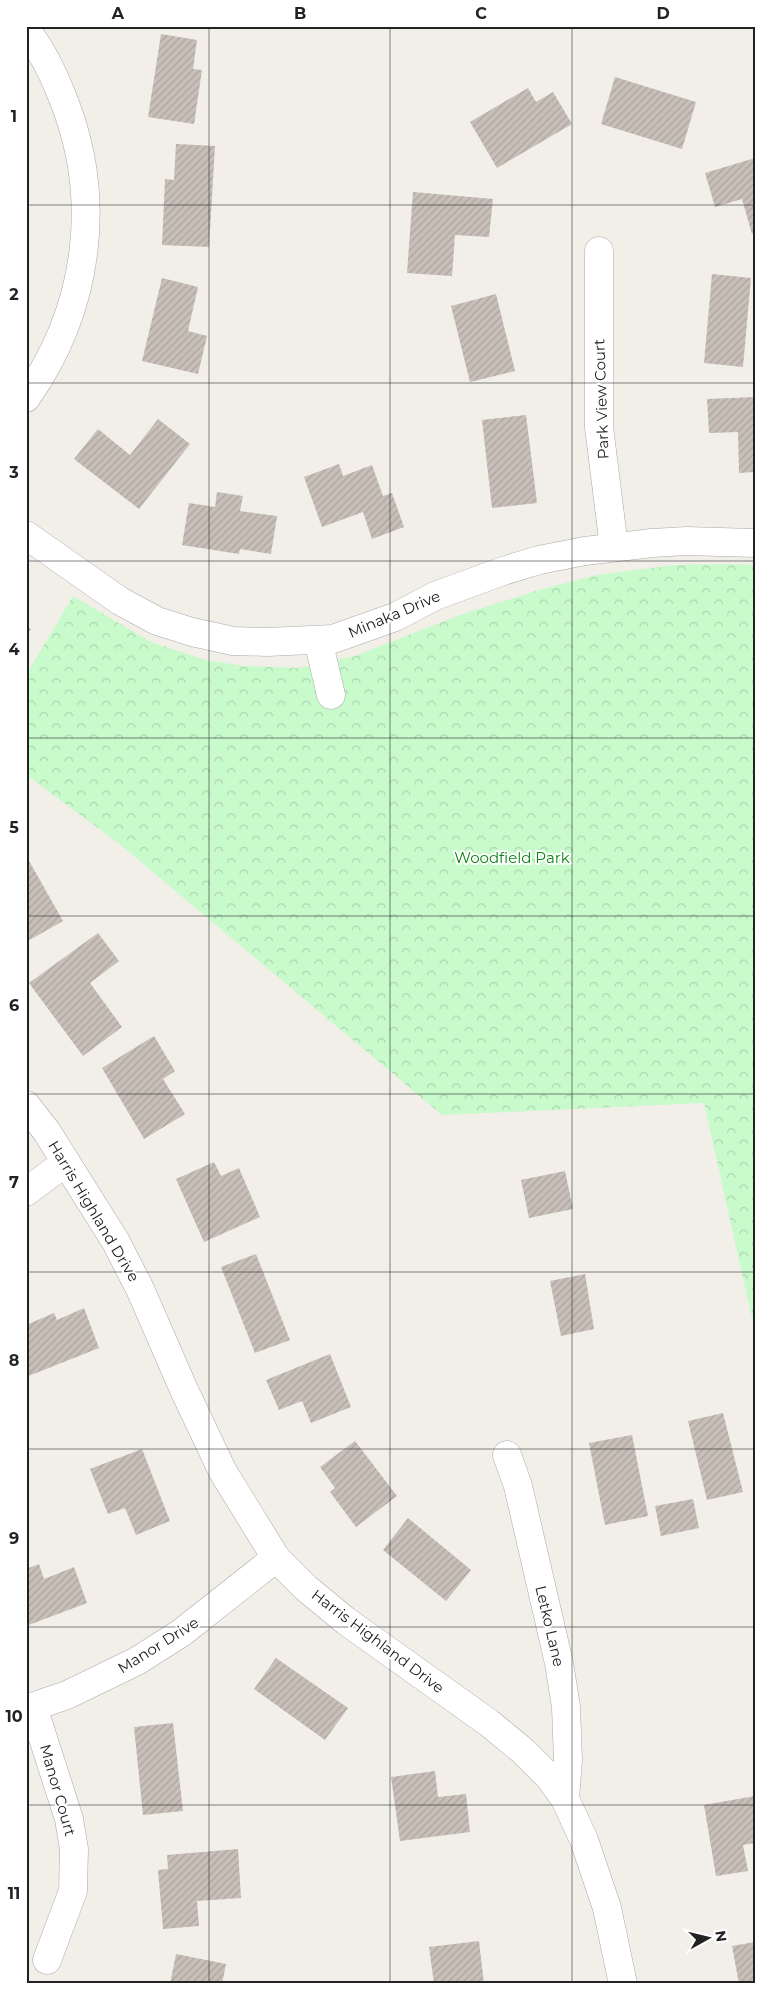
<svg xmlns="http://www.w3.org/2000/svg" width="781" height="2010" viewBox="0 0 781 2010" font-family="Montserrat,sans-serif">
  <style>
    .park { fill: url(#park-crowns) }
    .building { fill: url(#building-hatch) }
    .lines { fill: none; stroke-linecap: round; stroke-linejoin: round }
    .minor-casing { stroke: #a9a9a9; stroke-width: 29 }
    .minor { stroke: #fff; stroke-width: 28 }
    .grid { fill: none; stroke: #222; stroke-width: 1; stroke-opacity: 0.55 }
    .labels { text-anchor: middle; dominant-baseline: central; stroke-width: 4; stroke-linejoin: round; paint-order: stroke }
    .street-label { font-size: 15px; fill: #222; stroke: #fff }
    .park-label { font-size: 15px; fill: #0c8416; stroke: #fff }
    .neatline { fill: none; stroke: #222; stroke-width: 2 }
    .grid-label { font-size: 16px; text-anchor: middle; font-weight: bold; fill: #222 }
  </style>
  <defs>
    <pattern id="park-crowns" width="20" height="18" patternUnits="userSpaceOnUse" patternTransform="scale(1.25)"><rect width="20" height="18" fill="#c8facc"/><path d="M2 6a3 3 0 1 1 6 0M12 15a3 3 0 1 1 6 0" fill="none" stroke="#acd6af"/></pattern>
    <pattern id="building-hatch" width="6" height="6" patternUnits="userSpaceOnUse" patternTransform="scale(1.25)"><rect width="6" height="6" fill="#c7bfb8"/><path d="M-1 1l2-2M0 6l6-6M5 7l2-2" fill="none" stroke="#aba49e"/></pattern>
  </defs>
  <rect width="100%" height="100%" fill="#f2efe9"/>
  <polygon class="park" points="723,564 755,565 755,1332 704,1103 442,1115 117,842 26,775 26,675 73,596 151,642 205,660 245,666 298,668 355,656 460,615 542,589 597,575 675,565"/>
  <g class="building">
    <polygon points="161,34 197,40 193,69 202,70 194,124 148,117"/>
    <polygon points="615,77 696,102 682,149 601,124"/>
    <polygon points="528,88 536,102 553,92 572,124 497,168 470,122"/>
    <polygon points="176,144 215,146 209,247 162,245 165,179 174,180"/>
    <polygon points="755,158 755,233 752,234 742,199 715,207 705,173"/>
    <polygon points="413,192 493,199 489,237 455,235 452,276 407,273"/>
    <polygon points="712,274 751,278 743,367 704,363"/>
    <polygon points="162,278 198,287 188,331 207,336 198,374 142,361"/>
    <polygon points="496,294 515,371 470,382 451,306"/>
    <polygon points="755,397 755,472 739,473 738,432 709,433 707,399"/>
    <polygon points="526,415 537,503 492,508 482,420"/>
    <polygon points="158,419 190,444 139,509 74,459 98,429 130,455"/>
    <polygon points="339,464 343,476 372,465 383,496 392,493 404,527 372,539 363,512 322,527 304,477"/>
    <polygon points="217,492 243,496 240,511 277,516 271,554 240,549 239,554 182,545 189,503 215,507"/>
    <polygon points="26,625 31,629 26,636"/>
    <polygon points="28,859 63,921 26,942 26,860"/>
    <polygon points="98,933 119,961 90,983 122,1027 83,1056 29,983"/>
    <polygon points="154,1036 175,1071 163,1079 185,1114 144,1139 102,1068"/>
    <polygon points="214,1162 221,1176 239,1168 260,1217 204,1242 176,1179"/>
    <polygon points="565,1171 573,1209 529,1218 521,1180"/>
    <polygon points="256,1254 290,1340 255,1353 221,1267"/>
    <polygon points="585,1274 594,1329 561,1336 550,1281"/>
    <polygon points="84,1308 99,1348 26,1377 26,1325 54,1313 57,1320"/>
    <polygon points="330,1354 351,1407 311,1423 302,1401 279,1410 266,1380"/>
    <polygon points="723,1413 743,1492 707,1500 688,1421"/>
    <polygon points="632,1435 648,1516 605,1525 589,1443"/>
    <polygon points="355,1441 397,1496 356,1527 330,1492 335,1488 320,1467"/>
    <polygon points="142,1449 170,1521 136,1535 125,1508 108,1514 90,1469"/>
    <polygon points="693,1499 699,1528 661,1536 655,1506"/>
    <polygon points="408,1518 471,1570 446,1601 383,1550"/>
    <polygon points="39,1564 44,1579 74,1567 87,1603 26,1626 26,1569"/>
    <polygon points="276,1658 348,1708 325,1740 254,1689"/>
    <polygon points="173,1723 183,1811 143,1815 134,1727"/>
    <polygon points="435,1771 438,1797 466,1794 470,1832 400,1841 391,1777"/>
    <polygon points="755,1796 755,1843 743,1845 748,1871 716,1876 704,1805"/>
    <polygon points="238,1849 241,1898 197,1901 199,1926 163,1929 158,1870 168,1869 167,1855"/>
    <polygon points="479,1941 484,1984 434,1984 429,1947"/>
    <polygon points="755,1942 755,1984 739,1984 732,1946"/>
    <polygon points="176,1954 226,1964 222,1984 170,1984"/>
  </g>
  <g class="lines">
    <defs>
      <g id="minor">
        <path d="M26,30c16,20 27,43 36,66 42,102 27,213 -36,302"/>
        <polyline points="599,251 599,427 614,547"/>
        <polyline points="26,535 120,601 157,621 192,632 233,641 267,642 333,639 395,617 435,596 503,571 539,560 585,551 652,543 686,541 755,543"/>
        <polyline points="318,640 331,695"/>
        <polyline points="26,1105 47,1132 116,1242 140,1289 185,1392 223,1472 276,1558 306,1588 346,1621 489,1723 523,1751 550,1778 565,1799 584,1840 607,1908 623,1984"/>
        <polyline points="26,1192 66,1162"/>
        <polyline points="507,1455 518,1486 559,1663 566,1707 568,1760 565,1799"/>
        <polyline points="33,1707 69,1819 74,1849 73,1891 47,1960"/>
        <polyline points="26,1709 67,1695 137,1661 181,1633 276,1558"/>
      </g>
    </defs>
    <use href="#minor" class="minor-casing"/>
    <use href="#minor" class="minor"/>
  </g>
  <path class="grid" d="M209,26v1958M390,26v1958M572,26v1958M26,205h729M26,383h729M26,561h729M26,738h729M26,916h729M26,1094h729M26,1272h729M26,1449h729M26,1627h729M26,1805h729"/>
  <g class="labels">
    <g class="street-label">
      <text transform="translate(601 399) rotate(-92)">Park View Court</text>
      <text transform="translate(394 614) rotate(-23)">Minaka Drive</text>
      <text transform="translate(94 1211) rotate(59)">Harris Highland Drive</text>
      <text transform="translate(550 1626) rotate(77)">Letko Lane</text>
      <text transform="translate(378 1641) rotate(37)">Harris Highland Drive</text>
      <text transform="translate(158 1645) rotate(-32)">Manor Drive</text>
      <text transform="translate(58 1790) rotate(74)">Manor Court</text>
    </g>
    <g class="park-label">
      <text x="512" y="857">Woodfield Park</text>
    </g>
  </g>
  <rect width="781" height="2010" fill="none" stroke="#ffffff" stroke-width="55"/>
  <g transform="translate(708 1938) rotate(82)" stroke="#ffffff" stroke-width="4" paint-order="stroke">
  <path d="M0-4L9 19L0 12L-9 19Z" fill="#222222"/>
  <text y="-8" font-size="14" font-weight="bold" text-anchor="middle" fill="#222222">N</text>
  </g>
  <rect x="28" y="28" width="726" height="1954" class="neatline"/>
  <g class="grid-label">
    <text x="118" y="19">A</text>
    <text x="300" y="19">B</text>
    <text x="481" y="19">C</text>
    <text x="663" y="19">D</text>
    <text x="14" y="122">1</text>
    <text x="14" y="300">2</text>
    <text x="14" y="478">3</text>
    <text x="14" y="655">4</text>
    <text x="14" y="833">5</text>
    <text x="14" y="1011">6</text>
    <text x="14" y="1188">7</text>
    <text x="14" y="1366">8</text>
    <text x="14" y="1544">9</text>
    <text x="14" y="1722">10</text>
    <text x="14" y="1899">11</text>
  </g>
</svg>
